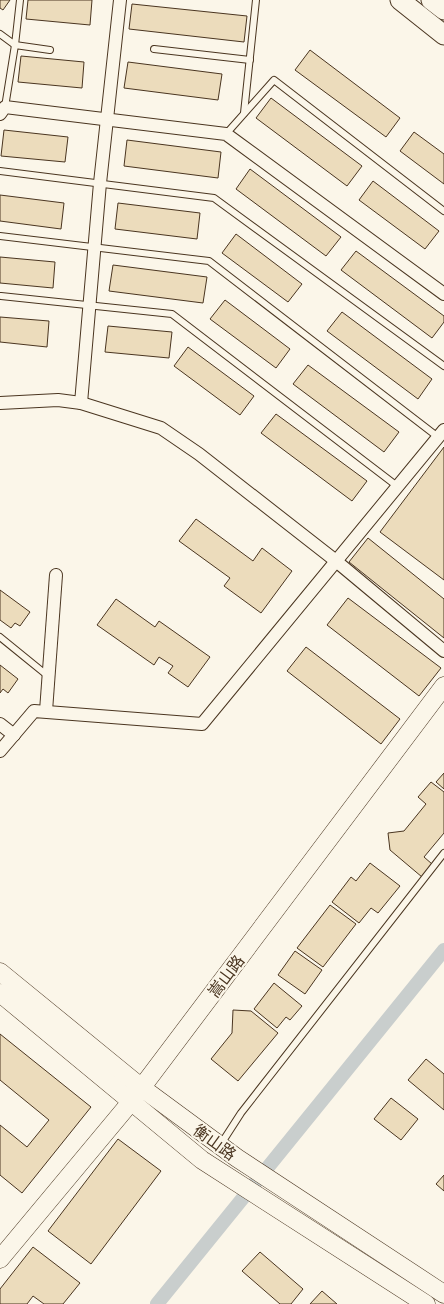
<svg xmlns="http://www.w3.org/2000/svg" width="444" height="1304" viewBox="0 0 444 1304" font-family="'Source Serif 4','Noto Sans SC',serif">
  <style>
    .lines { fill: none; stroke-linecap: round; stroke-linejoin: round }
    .canal { stroke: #c9cecd; stroke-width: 14 }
    .building { fill: #ecdcbc; stroke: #4a3520 }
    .lane-casing { stroke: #4a3520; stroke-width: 8 }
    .street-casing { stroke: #4a3520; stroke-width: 14 }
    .secondary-casing { stroke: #4a3520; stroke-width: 19 }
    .primary-casing { stroke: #4a3520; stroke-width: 21 }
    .lane { stroke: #fbf6e9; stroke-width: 6 }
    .street { stroke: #fbf6e9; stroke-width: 12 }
    .secondary { stroke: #fbf6e9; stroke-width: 18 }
    .primary { stroke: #fbf6e9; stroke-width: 19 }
    .labels { text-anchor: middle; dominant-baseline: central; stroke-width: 4; stroke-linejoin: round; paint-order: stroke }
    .street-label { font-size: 16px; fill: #4a3520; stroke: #fbf6e9 }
  </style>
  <rect width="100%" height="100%" fill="#fbf6e9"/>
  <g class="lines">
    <polyline class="canal" points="157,1304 444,950"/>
  </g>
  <g class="building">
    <polygon points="0,0 10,0 3,10 0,8"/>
    <polygon points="28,0 92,0 90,25 26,19"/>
    <polygon points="132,4 247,16 244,42 129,29"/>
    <polygon points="310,50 400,118 386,137 295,70"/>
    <polygon points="21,56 84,62 82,88 18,82"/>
    <polygon points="128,62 222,74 218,100 124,88"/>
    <polygon points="271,98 362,166 347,186 256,118"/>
    <polygon points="4,130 68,137 65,162 1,156"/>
    <polygon points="414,132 444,154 444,184 400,151"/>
    <polygon points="127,140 221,152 218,178 124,166"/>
    <polygon points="250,169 341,237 326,256 236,189"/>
    <polygon points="373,181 439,231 425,249 359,200"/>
    <polygon points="0,195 64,203 61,229 0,221"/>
    <polygon points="118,203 200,213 197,239 115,229"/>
    <polygon points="236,234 302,284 288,302 222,253"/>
    <polygon points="356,251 444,316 444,322 432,338 341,270"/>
    <polygon points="0,257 55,262 53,288 0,283"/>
    <polygon points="113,265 207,277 203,303 109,291"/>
    <polygon points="225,300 290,349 276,368 210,319"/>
    <polygon points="342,312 432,379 418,399 327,331"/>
    <polygon points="0,317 49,321 47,347 0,342"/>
    <polygon points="108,326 172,332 169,358 105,352"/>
    <polygon points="188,347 254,396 240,415 174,366"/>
    <polygon points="308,365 399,432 384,452 293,384"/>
    <polygon points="276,414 367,481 352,501 261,433"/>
    <polygon points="444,447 444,580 380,532"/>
    <polygon points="196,519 253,561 262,548 292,571 261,613 224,586 230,578 179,541"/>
    <polygon points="368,538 444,599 444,638 349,562"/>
    <polygon points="0,590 30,612 20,626 15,623 11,628 0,620"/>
    <polygon points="348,598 441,668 419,696 327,625"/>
    <polygon points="116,599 155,627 159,621 210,657 188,687 168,673 173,666 159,657 154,665 97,625"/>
    <polygon points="306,647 400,719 381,744 287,671"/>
    <polygon points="0,665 18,679 8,693 3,689 0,693"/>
    <polygon points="444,773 444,789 436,782"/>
    <polygon points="431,782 444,792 444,833 424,857 432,864 422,877 390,850 388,833 404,831 426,804 418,797"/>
    <polygon points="370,863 400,886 378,913 371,908 359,923 332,902 351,877 356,881"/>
    <polygon points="330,905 356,924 323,967 297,948"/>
    <polygon points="295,951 322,970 305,994 278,975"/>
    <polygon points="274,983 302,1006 290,1020 286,1017 277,1028 254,1009"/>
    <polygon points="233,1010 251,1011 278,1033 238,1081 211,1059 232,1033"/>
    <polygon points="0,1034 91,1107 22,1193 0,1175 0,1125 27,1147 49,1120 0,1080"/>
    <polygon points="426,1059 444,1074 444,1110 408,1080"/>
    <polygon points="391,1098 418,1119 401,1140 374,1119"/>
    <polygon points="118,1139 161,1171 91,1264 48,1231"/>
    <polygon points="444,1175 444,1191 436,1184"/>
    <polygon points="33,1247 80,1283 63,1304 44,1304 33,1296 27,1304 0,1304 0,1289"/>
    <polygon points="260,1252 303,1289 291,1304 280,1304 242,1271"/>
    <polygon points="322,1291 337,1304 310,1304"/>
  </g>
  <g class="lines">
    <defs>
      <g id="lane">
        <polyline points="0,34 15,45 20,0"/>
        <polyline points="154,49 250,60"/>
        <polyline points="5,107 15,45 50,50"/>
        <polyline points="244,113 256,0"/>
        <polyline points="226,134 274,80 444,211"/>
        <polyline points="0,171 214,198 444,366"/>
        <polyline points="0,236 209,261 438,437"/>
        <polyline points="1,296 172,314 397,486"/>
        <polyline points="0,637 48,676"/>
        <polyline points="221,1144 241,1113 444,853"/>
      </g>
      <g id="street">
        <polyline points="0,114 5,107 226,134 444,294"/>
        <polyline points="0,403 58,400 81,403 161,428 199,454 336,561 444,651"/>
        <polyline points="81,403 100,183 120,0"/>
        <polyline points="46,711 56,575"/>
        <polyline points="0,724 14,735"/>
        <polyline points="0,751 34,711 202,724 444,430"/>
      </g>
      <g id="secondary">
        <polyline points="0,972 142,1088 237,1158 444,1294"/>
        <polyline points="0,993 202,1160 426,1304"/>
        <polyline points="0,1259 130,1103 444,686"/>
      </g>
      <g id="primary">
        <polyline points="400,0 444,35"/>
        <polyline points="431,0 444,10"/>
      </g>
    </defs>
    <use href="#lane" class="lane-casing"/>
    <use href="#street" class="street-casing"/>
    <use href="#secondary" class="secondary-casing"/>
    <use href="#primary" class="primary-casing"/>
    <use href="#lane" class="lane"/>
    <use href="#street" class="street"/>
    <use href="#secondary" class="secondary"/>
    <use href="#primary" class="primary"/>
  </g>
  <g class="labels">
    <g class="street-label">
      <text transform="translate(226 976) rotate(-53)">嵩山路</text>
      <text transform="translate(215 1142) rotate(36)">衡山路</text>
    </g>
  </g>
</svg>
